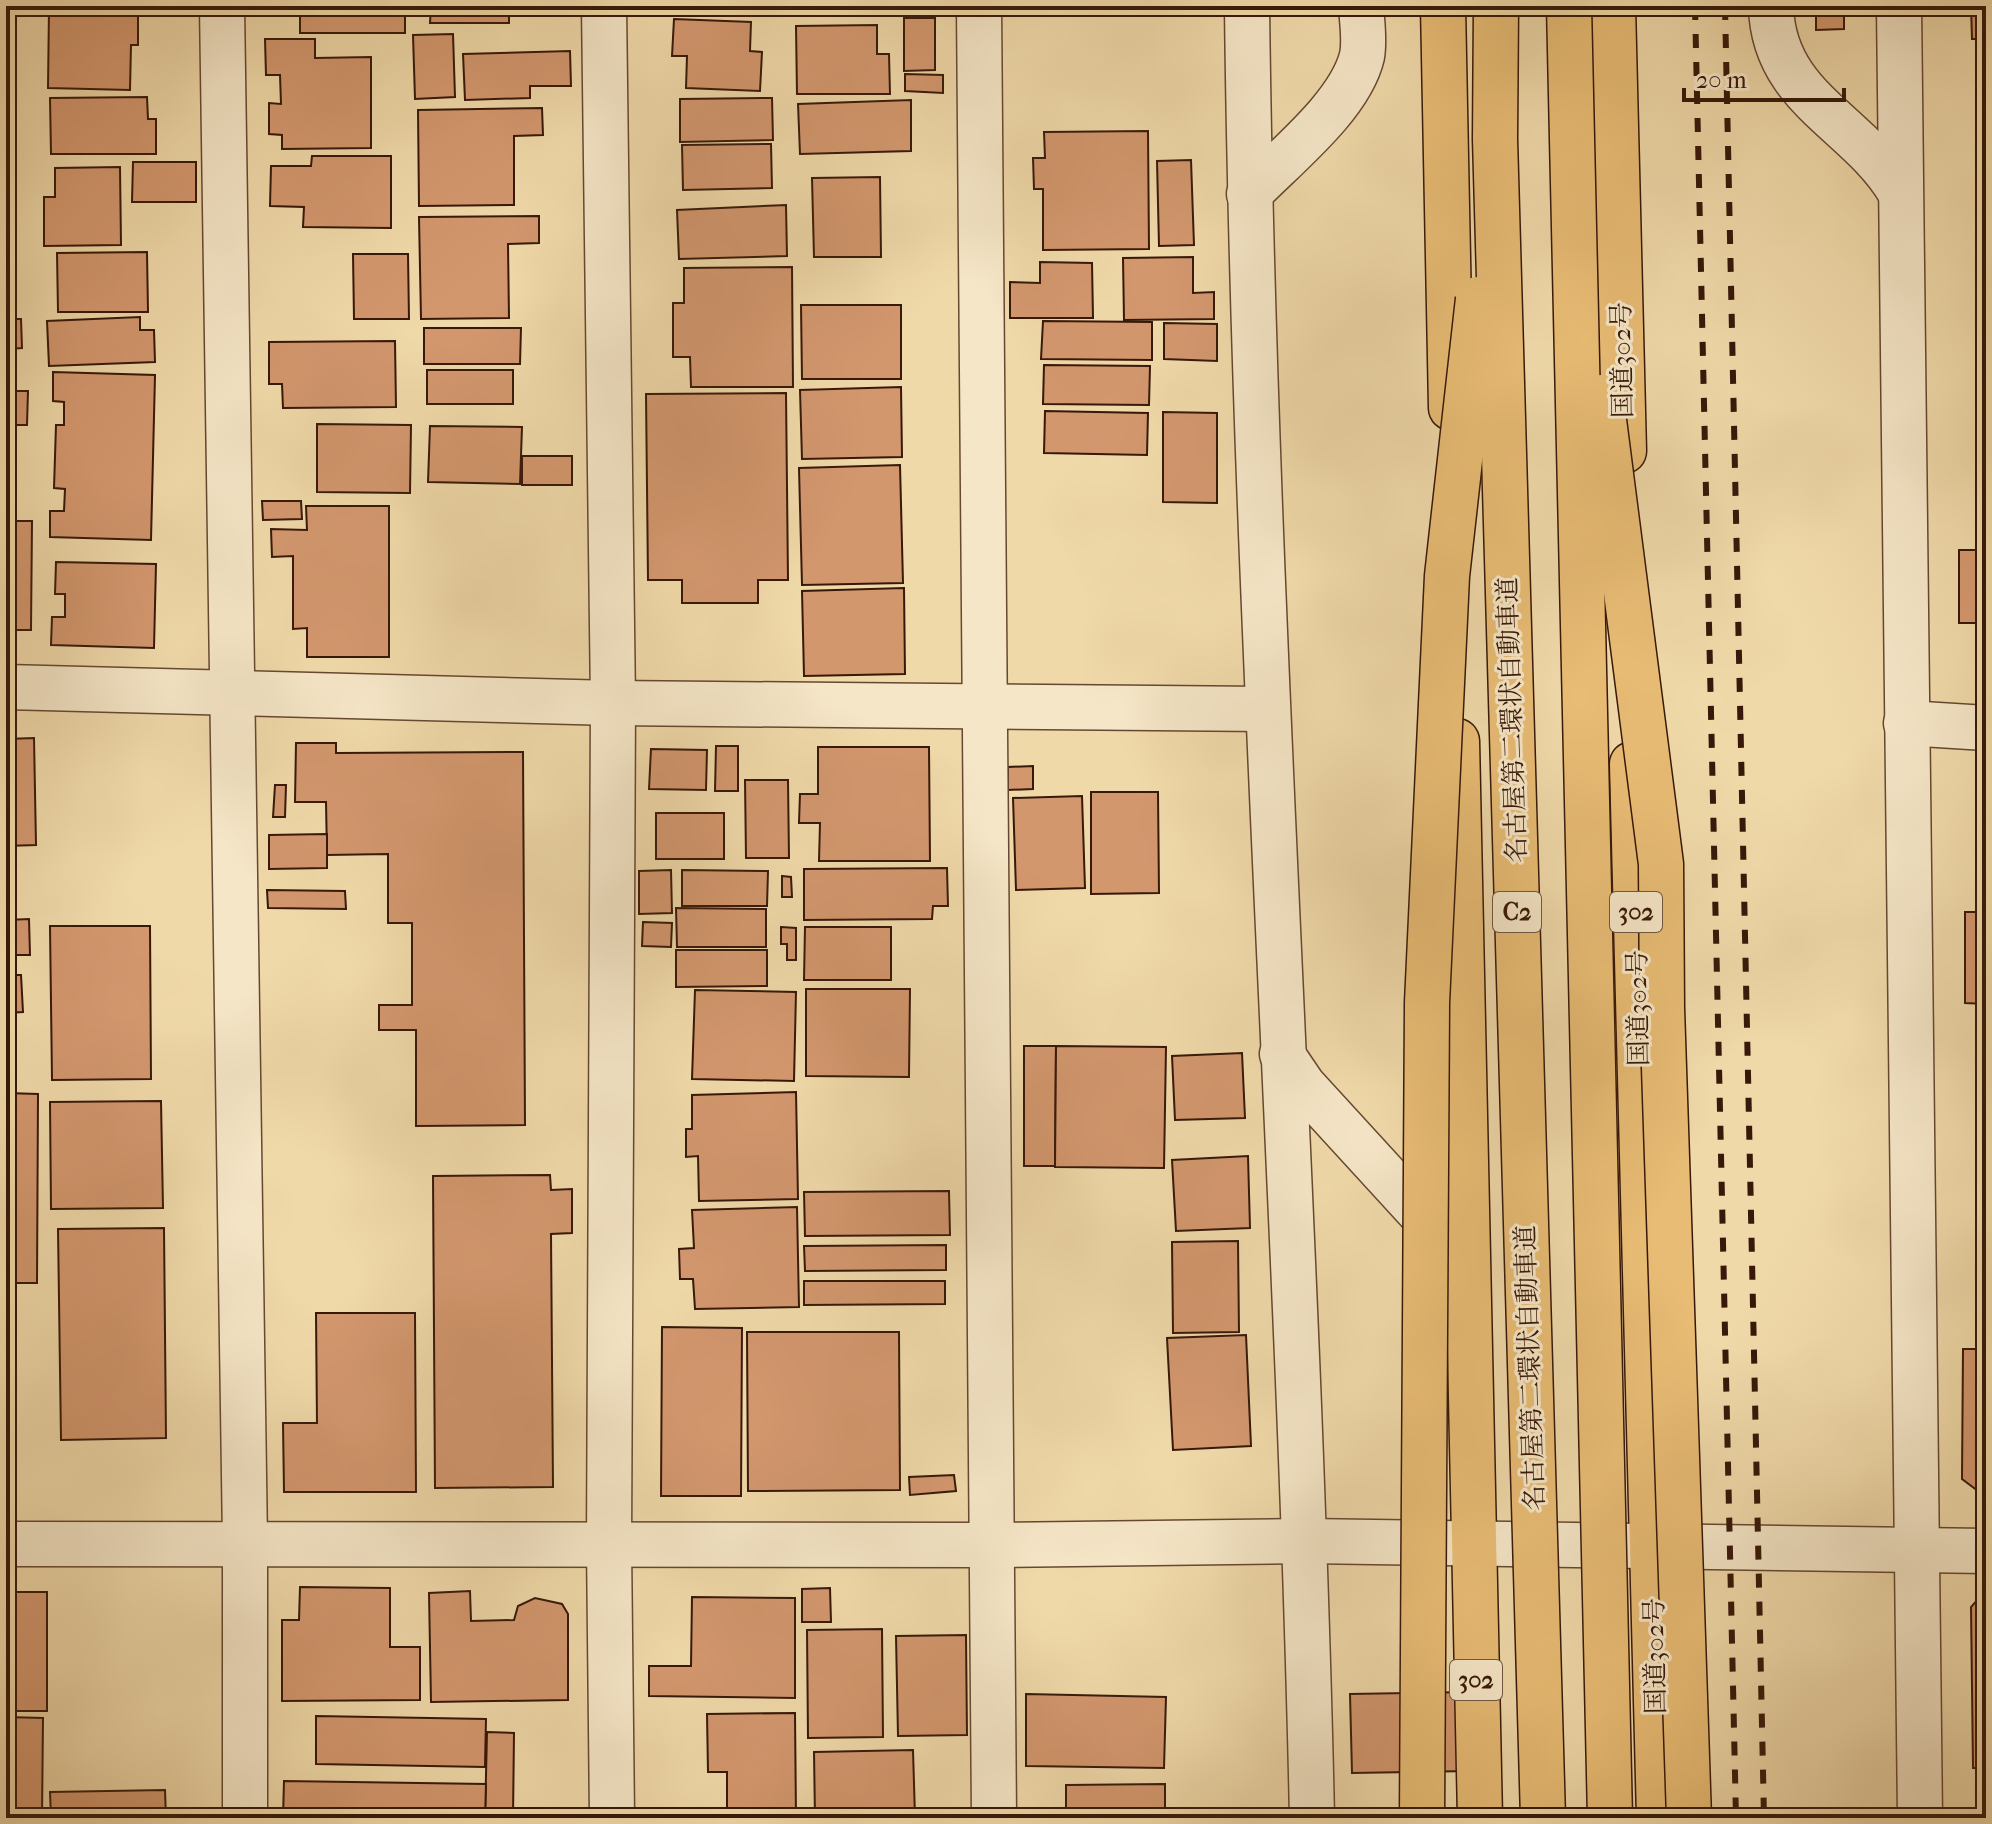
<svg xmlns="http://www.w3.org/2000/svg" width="1992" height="1824" viewBox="0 0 1992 1824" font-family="'IM FELL French Canon','Noto Serif JP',serif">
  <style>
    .building { fill: #d3976e; stroke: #371809; stroke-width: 2 }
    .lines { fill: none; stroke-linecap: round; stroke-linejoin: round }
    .minor-casing { stroke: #654831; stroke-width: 47 }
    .highway-casing { stroke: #371809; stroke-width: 47 }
    .minor { stroke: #f5e6c7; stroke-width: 44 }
    .highway { stroke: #e8bc74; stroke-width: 44 }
    .rail { stroke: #371809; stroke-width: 6; stroke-dasharray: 14 14; stroke-linecap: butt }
    .highway-bridge-casing { stroke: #371809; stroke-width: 47; stroke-linecap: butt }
    .highway-bridge { stroke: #e8bc74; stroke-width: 44 }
    .labels { text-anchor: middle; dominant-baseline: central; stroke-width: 6; stroke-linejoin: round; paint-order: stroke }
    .shield { fill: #f5e6c7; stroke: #705642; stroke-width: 2 }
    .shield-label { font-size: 24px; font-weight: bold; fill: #371809 }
    .street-label { font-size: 26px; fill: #371809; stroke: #f5e6c7 }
  </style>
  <rect width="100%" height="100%" fill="#f0d9a9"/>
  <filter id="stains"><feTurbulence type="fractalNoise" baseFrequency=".0025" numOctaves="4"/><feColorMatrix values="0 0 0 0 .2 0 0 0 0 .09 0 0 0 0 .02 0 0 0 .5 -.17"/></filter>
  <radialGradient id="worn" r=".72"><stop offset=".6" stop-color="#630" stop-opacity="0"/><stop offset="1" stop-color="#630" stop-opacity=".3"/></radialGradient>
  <g class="building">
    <rect x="300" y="6" width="105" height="27"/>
    <polygon points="431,6 509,6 509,23 430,23"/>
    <polygon points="813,6 889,6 889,14 813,15"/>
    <polygon points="1816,6 1844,6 1844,29 1816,30"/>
    <polygon points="1971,6 1986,6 1986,39 1972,39"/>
    <polygon points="49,8 138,9 138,45 131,45 130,90 48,88"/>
    <polygon points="904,18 935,18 935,70 904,71"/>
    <polygon points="674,19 751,22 750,51 762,52 760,91 686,88 687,56 672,56"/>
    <polygon points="877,25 877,54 889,54 890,94 797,94 796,26"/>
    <polygon points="453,34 455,97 415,99 413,35"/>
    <polygon points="265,39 315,39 315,58 371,57 371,148 282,149 282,135 269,134 269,103 281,104 280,75 266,75"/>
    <polygon points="570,51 571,86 530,86 530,98 465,100 463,54"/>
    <polygon points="905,74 943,75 943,93 905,91"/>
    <polygon points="147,97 148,119 156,119 156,154 51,154 50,98"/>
    <polygon points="772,98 773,140 680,142 680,99"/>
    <polygon points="911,100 911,151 800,154 798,104"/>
    <polygon points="542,108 543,135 514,136 514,205 419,206 418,110"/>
    <polygon points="1148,131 1149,249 1043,250 1043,189 1034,189 1033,158 1045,158 1044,132"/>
    <polygon points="771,144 772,188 683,190 682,145"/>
    <polygon points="312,156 391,156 391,228 303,227 304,207 270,206 271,166 311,166"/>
    <polygon points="1191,160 1194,245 1159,246 1157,161"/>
    <polygon points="133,162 196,162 196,202 132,202"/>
    <polygon points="120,167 121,245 44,246 44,197 55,197 55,168"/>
    <polygon points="880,177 881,257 814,257 812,178"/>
    <polygon points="786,205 787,256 679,259 677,210"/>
    <polygon points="539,216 539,243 508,244 509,318 421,319 419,217"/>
    <polygon points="147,252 148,312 58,312 57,253"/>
    <polygon points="353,254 408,254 409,319 354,319"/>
    <polygon points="1193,257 1193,293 1214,292 1214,319 1124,320 1123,258"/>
    <polygon points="1040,262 1092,263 1093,318 1010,318 1010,282 1040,283"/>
    <polygon points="792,267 793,387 691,387 690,357 673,357 673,303 684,303 684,268"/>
    <polygon points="801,305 901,305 901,379 802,379"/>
    <polygon points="140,317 140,330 154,330 155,362 49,366 47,321"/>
    <polygon points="6,319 21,319 22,348 8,349 6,384"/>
    <polygon points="1043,321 1152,322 1152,360 1041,359"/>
    <polygon points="1164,323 1217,324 1217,361 1164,359"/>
    <polygon points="424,328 521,328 520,364 424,364"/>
    <polygon points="395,341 396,407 283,408 282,384 269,384 269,342"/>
    <polygon points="1044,365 1150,366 1149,405 1043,404"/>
    <rect x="427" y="370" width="86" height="34"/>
    <polygon points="53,372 155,375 151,540 50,537 50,511 64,511 65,489 54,488 56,425 64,425 64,402 53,401"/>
    <polygon points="901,387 902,457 802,459 800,390"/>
    <polygon points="6,391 28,391 27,425 6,425"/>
    <polygon points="786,393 788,580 758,580 758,603 682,603 682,580 648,580 646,394"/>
    <polygon points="1045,411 1148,413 1147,455 1044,453"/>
    <polygon points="1163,412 1217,413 1217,503 1163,502"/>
    <polygon points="317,424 411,425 410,493 317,492"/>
    <polygon points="430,426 522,427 520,484 428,482"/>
    <rect x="522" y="456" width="50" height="29"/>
    <polygon points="900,465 903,583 802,585 799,468"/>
    <polygon points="262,501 301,501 302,519 263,520"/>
    <polygon points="306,506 389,506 389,657 307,657 307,628 293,629 293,556 272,557 271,529 307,530"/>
    <polygon points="6,521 32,521 31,630 6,630"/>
    <rect x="1959" y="550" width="27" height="73"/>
    <polygon points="56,562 156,564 154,648 51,645 52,617 65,617 65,594 55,594"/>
    <polygon points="904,588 905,674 804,676 802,591"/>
    <polygon points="34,738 36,845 6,846 6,739"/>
    <polygon points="296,743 336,743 336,753 523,752 525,1125 416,1126 416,1030 379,1030 379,1005 412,1005 412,923 388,923 388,854 327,855 326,802 295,802"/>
    <polygon points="716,746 738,746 738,791 715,791"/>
    <polygon points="818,747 929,747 930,861 819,861 820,823 799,823 800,794 818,794"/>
    <polygon points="651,749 707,750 706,790 649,789"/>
    <polygon points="1033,766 1033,789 1008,790 1008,767"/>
    <polygon points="745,780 788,780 789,858 746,858"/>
    <polygon points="275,785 286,785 285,817 273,817"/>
    <polygon points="1091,792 1158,792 1159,893 1091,894"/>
    <polygon points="1082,796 1085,888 1016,890 1013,798"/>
    <rect x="656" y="813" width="68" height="46"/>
    <polygon points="327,834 327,868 269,869 269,835"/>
    <polygon points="947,868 948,906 933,906 932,919 804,920 804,869"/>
    <polygon points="671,870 672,913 639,914 639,871"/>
    <polygon points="682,870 768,871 767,906 682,906"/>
    <polygon points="782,876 791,877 792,897 782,897"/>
    <polygon points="267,890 345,891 346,909 268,908"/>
    <polygon points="676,908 766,909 766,947 677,947"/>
    <polygon points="1965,912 1986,912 1986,1004 1965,1003"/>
    <polygon points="29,919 30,955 6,955 6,920"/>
    <polygon points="643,922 672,923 671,947 642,946"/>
    <polygon points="50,926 150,926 151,1079 52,1080"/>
    <polygon points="781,927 796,928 796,960 787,960 787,944 781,944"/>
    <polygon points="805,927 891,927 891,980 804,980"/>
    <polygon points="676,950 767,950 767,986 676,987"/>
    <polygon points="6,975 21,975 23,1012 6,1013"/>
    <polygon points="806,989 910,989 909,1077 806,1076"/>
    <polygon points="695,990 796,992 794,1081 692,1079"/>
    <polygon points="6,1024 12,1024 13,1084 6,1084"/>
    <polygon points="1024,1046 1056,1046 1055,1166 1024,1166"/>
    <polygon points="1056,1046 1166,1047 1164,1168 1055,1167"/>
    <polygon points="1242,1053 1245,1118 1175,1120 1172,1056"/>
    <polygon points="796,1092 798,1199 699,1201 698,1156 686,1157 686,1129 692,1129 692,1095"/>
    <polygon points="6,1093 38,1094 37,1283 6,1283"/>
    <polygon points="161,1101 163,1208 51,1209 50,1102"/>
    <polygon points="1248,1156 1250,1228 1176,1231 1172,1160"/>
    <polygon points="550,1175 551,1190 572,1189 572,1233 551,1234 553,1487 435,1488 433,1176"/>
    <polygon points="949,1191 950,1235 805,1236 804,1192"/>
    <polygon points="797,1207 799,1307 695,1309 693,1279 680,1279 679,1249 694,1248 692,1210"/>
    <polygon points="164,1228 166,1438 61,1440 58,1229"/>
    <polygon points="1238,1241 1239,1332 1173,1333 1172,1242"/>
    <polygon points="946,1245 946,1270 805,1271 804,1246"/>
    <polygon points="804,1281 945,1281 945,1304 804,1305"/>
    <polygon points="316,1313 415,1313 416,1492 284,1492 283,1423 317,1423"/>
    <polygon points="662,1327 742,1328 741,1496 661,1496"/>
    <polygon points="747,1332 899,1332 900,1490 748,1491"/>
    <polygon points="1246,1335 1251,1446 1173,1450 1167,1338"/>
    <polygon points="1963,1349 1986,1349 1986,1497 1962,1479"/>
    <polygon points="954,1475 956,1491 910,1495 909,1477"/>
    <polygon points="300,1587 390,1588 390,1647 420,1647 420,1700 282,1701 282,1620 299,1620"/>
    <polygon points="830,1588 831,1622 802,1622 802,1589"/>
    <polygon points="1986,1590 1986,1768 1973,1768 1971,1607"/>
    <polygon points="470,1591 471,1621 514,1620 518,1606 535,1598 562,1604 568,1614 568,1700 431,1702 429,1593"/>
    <rect x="6" y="1592" width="41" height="119"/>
    <polygon points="692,1597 795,1598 795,1698 649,1696 649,1666 691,1666"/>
    <polygon points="882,1629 883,1737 808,1738 807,1630"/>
    <polygon points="966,1635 967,1735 898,1736 896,1636"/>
    <polygon points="1469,1692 1470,1771 1352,1773 1350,1694"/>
    <polygon points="1026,1694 1166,1697 1164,1768 1026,1766"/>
    <polygon points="795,1713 796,1818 727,1818 727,1772 708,1772 707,1714"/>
    <polygon points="316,1716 486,1719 485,1767 316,1764"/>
    <polygon points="6,1717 43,1718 42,1818 6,1818"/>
    <polygon points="487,1732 514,1733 513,1818 485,1818"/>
    <polygon points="913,1750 915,1817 815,1818 814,1752"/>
    <polygon points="284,1781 486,1784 485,1818 283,1818"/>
    <polygon points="1165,1784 1165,1818 1066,1818 1066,1785"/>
    <polygon points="165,1790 166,1818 51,1818 50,1792"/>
  </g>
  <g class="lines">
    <defs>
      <g id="minor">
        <polyline points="222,6 245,1542 245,1818"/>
        <polyline points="604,6 613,703 609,1545 612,1818"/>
        <polyline points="979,6 994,1818"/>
        <path d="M1247,6c7,605 52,1208 65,1812"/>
        <path d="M1771,6c2,93 87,115 129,186"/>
        <polyline points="1899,6 1920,1818"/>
        <path d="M1249,194c36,-37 101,-88 113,-138 3,-15 0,-34 -1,-50"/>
        <polyline points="6,687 613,703 1266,709"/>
        <polyline points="1906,723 1986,728"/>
        <polyline points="1282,1054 1303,1085 1444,1239"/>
        <polyline points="6,1544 991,1545 1306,1541 1986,1551"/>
      </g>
      <g id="highway">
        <polyline points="1443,6 1451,408"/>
        <polyline points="1613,6 1624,451"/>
        <polyline points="1457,741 1480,1818"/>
        <polyline points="1632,764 1659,1818"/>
      </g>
    </defs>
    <use href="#minor" class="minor-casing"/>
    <use href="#highway" class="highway-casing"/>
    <use href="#minor" class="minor"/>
    <use href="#highway" class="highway"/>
    <g class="rail">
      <polyline points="1695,6 1736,1818"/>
      <polyline points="1725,6 1764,1818"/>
    </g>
    <defs>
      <g id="highway-bridge">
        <polyline points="1496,6 1495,139 1543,1818"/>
        <polyline points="1569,6 1610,1818"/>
        <polyline points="1601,397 1661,864 1662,1008 1689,1818"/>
        <polyline points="1422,1818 1427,1003 1447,576 1478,299"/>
      </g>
    </defs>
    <use href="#highway-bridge" class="highway-bridge-casing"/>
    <use href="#highway-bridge" class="highway-bridge"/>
  </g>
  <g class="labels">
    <g class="shield">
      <rect x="1493" y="892" width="48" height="40" rx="6"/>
      <rect x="1610" y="892" width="52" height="40" rx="6"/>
      <rect x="1450" y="1660" width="52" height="40" rx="6"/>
    </g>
    <g class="shield-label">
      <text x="1517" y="912">C2</text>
      <text x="1636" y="912">302</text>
      <text x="1476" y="1680">302</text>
    </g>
    <g class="street-label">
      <text transform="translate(1622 360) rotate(-91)">国道302号</text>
      <text transform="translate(1512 720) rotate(-92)">名古屋第二環状自動車道</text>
      <text transform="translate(1638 1008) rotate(-91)">国道302号</text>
      <text transform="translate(1530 1368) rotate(-92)">名古屋第二環状自動車道</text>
      <text transform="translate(1655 1656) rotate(-91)">国道302号</text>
    </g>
  </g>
  <rect width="1992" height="1824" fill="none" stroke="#f0d9a9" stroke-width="32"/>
  <rect x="8" y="8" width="1976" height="1808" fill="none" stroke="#371809" stroke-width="4"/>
  <rect x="16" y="16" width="1960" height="1792" fill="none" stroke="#371809" stroke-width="2"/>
  <path d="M1684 88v12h160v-12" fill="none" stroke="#371809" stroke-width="4"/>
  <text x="1696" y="88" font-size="24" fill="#371809" stroke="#f5e6c7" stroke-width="6" paint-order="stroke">20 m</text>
  <rect width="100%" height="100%" filter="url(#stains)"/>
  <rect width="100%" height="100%" fill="url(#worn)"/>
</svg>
